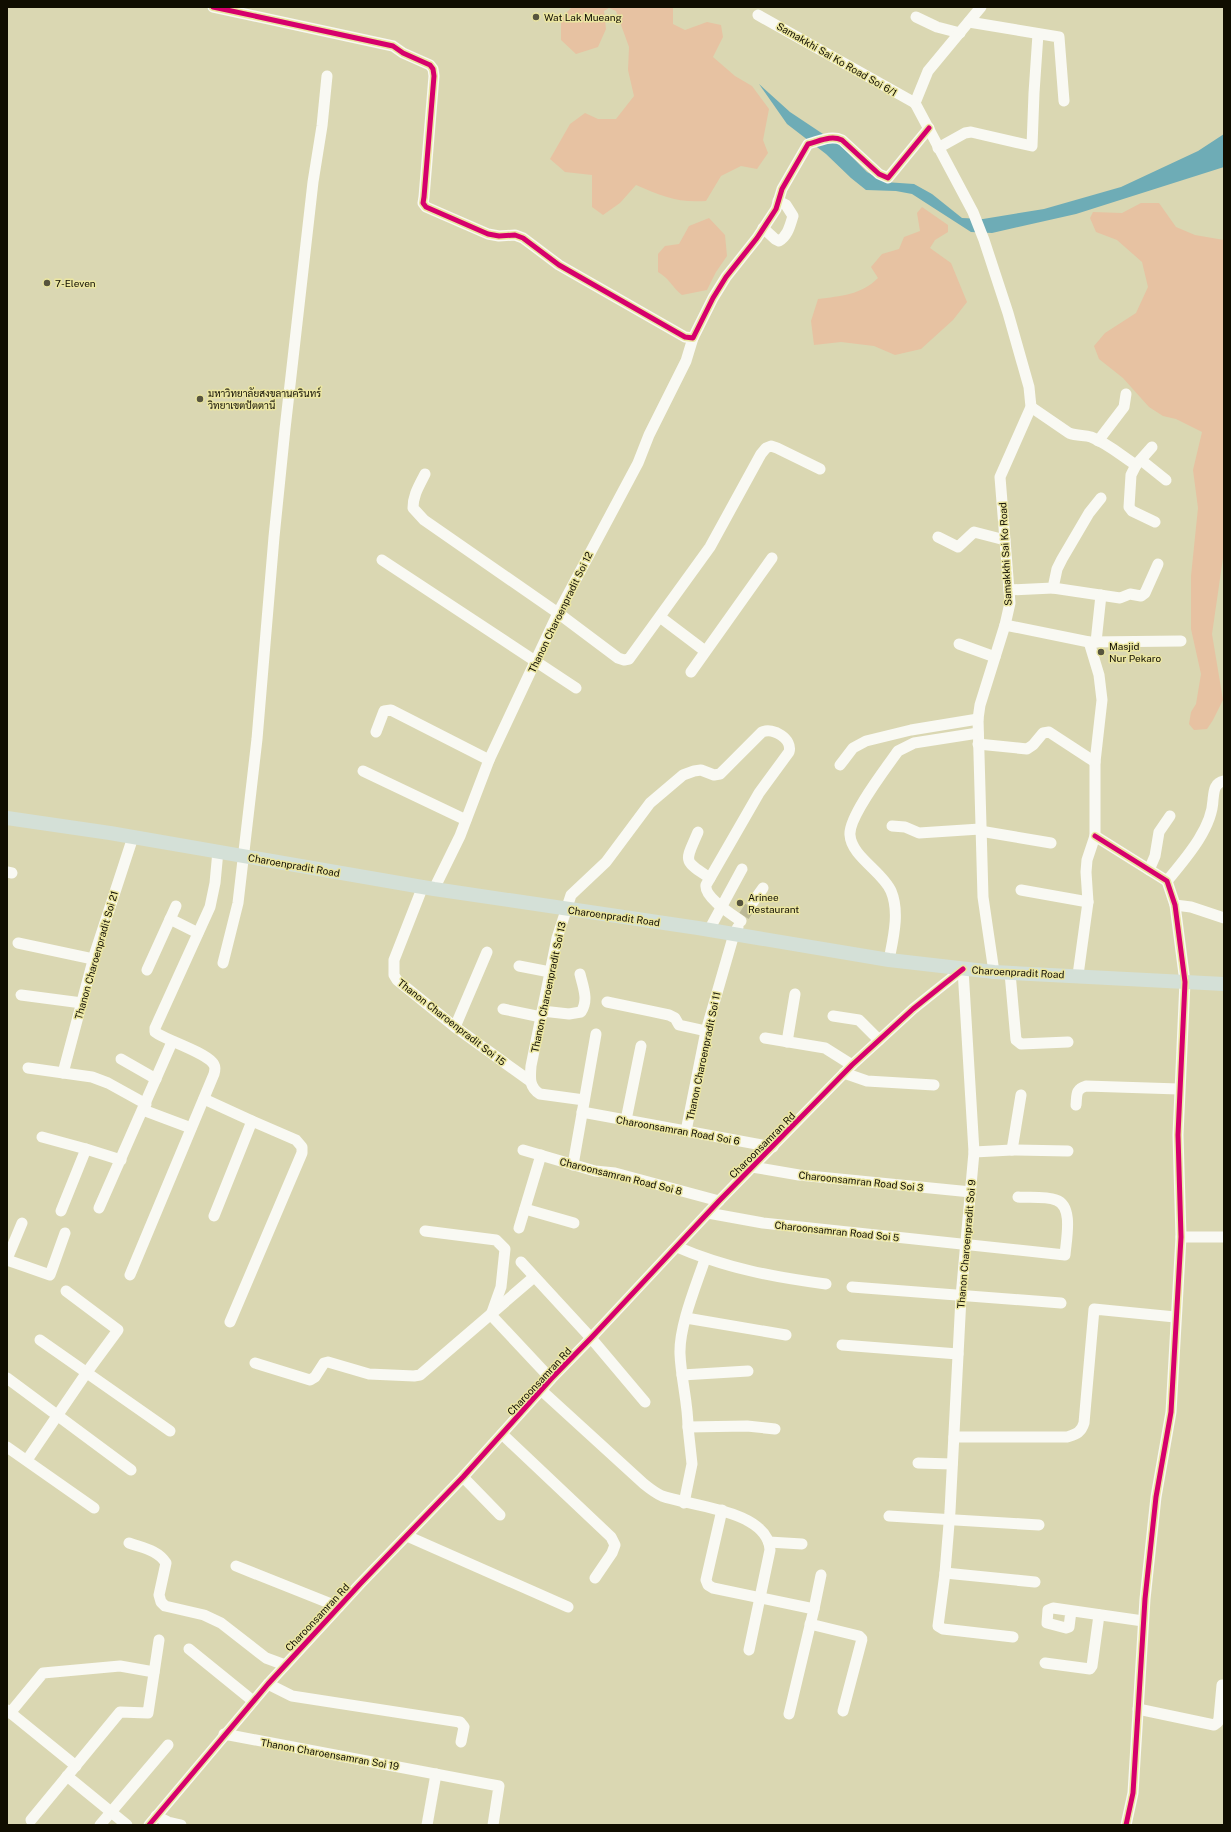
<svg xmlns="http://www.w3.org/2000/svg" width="1231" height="1832" viewBox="0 0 1231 1832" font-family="'Public Sans',Sarabun,sans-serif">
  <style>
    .green { fill: #e7c2a2 }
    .water { fill: #6eacb6 }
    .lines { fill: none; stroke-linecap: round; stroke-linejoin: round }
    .minor-tunnel { stroke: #bcb997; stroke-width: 11; stroke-dasharray: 11 5.5; stroke-linecap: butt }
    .minor { stroke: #f9f9f3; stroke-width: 11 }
    .major { stroke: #d4e0d7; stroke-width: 14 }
    .cycleway-casing { stroke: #ebe6a1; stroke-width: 8 }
    .cycleway { stroke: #d6006c; stroke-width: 5 }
    .poi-dot { fill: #57543e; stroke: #ebe6a1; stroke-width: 1.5 }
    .labels { text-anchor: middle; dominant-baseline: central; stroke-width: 3; stroke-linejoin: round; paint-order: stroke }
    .poi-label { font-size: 10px; fill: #100d00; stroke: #ebe6a1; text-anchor: start }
    .street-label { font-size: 10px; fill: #100d00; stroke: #ebe6a1 }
  </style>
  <rect width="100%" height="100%" fill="#dad7b2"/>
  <g class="green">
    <path d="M572,7h101v17l12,6 22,-8 14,3 2,12 -10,20 22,19 17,10 17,23 -6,31 5,13 -11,16 -16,-3 -20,10 -15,25c-29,2 -44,-5 -70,-16l-16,18 -17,12 -11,-8v-32l-27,-3 -15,-13 20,-35 15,-11 13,6h18l18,-23 -6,-26 1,-23 -13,-36 -7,-3 -5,3 2,18 -8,18 -22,7 -15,-14v-22z"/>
    <polygon points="1141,203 1159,203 1176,227 1195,235 1224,240 1224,551 1212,634 1223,700 1213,720 1207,729 1194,730 1189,724 1191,712 1196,704 1201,674 1191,629 1191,576 1198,508 1193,470 1202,432 1176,419 1163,416 1149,407 1123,378 1099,359 1094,346 1105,333 1136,313 1148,287 1142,262 1117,240 1096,232 1090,218 1093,212 1122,213"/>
    <path d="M922,207l26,18v7l-13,8 -5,8 21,15 16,39 -14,18 -32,29 -26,6 -21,-9 -33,-4 -27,3 -3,-24 7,-22c23,-3 43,-4 60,-21l-7,-11 11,-13 17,-5 5,-12 16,-6 -3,-18z"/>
    <path d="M709,218l16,17 2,21 -11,16 -9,18 -25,5c-10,-8 -13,-17 -24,-23v-18l7,-8 14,-2 10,-18z"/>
  </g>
  <polygon class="water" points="759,84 790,112 841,146 867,172 885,182 914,184 932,194 962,218 983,219 1044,209 1121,187 1198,151 1224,134 1224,167 1076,214 992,233 971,232 912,194 896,191 866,190 851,178 826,154 787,124"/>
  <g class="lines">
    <polyline class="minor-tunnel" points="744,916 753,902"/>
    <g class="minor">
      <path d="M213,7l180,39 10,7 27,12 3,4 1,7 -10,121 -1,6 3,4 62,27 11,2 16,-1 8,3 36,27 126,72 8,1 20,-40 13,-21 31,-39 19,-29 6,-20 26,-45c12,-3 23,-9 34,-4l37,34 9,4 41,-50"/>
      <polyline points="758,15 915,103"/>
      <polyline points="916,17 937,27 960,33"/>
      <polyline points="969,22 1059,37 1064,101"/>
      <polyline points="915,103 973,212 984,240 1008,313 1029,387 1031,407 1000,477 1010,603 1005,625 980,705 978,719 983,897 994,972"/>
      <polyline points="915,103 928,71 981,7"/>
      <polyline points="938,148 965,133 971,132 1032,146 1034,93 1038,34"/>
      <path d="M763,228l12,11 4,2c9,-5 11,-16 14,-25l-7,-11 -8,-4"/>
      <path d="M1031,407l38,26c8,3 15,2 22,4 16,6 31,19 45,28l16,-18"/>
      <polyline points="1098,441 1124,407 1126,394"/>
      <polyline points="1141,460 1166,480"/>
      <polyline points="1136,465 1131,475 1129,507 1132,511 1155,522"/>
      <path d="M425,474c-6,12 -12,21 -12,34l11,12 134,93 60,45 6,2 5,-1 81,-112 51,-93 5,-6 5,-2 6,2 43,21"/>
      <polyline points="938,537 958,547 974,532 1005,540"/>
      <polyline points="382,560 576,688"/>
      <polyline points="1053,588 1120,598 1130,594 1141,596 1145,593 1158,564"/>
      <polyline points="1009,590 1053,588 1057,569 1062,559 1089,513 1101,498"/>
      <polyline points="660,617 705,651"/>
      <polyline points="1005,625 1089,642 1181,641"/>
      <polyline points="1096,642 1101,595"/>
      <polyline points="959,644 995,657"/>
      <polyline points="691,672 772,558"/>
      <polyline points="376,732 384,711 391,710 489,760"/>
      <polyline points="978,744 1027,749 1033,745 1043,733 1049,732 1095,762"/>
      <polyline points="840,765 853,748 866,741 911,730 978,719"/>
      <polyline points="363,771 466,820"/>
      <polyline points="892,826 905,827 919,833 980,829"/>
      <polyline points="980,831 1051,843"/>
      <path d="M698,832c-13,30 -16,28 12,46"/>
      <polyline points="1095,836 1167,881 1175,905 1185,982 1178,1135 1181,1237 1171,1412 1156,1497 1145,1599 1133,1793 1126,1825"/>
      <polyline points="1149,870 1155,856 1159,832 1170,816"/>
      <polyline points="7,872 12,873"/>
      <path d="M1167,881c18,-22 45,-52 46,-81 1,-9 1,-17 11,-19"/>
      <polyline points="423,886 394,960 394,975 397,980 455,1027 530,1081"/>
      <polyline points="434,889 460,836 489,760 558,613 638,463 649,435 686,361 693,338"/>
      <polyline points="1021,890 1088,902"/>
      <polyline points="753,902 763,888"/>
      <polyline points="1175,905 1191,907 1224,918"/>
      <polyline points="170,919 198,933"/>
      <polyline points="709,930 742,869"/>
      <polyline points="18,943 93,959"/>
      <path d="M889,960c4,-21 11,-48 2,-69 -8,-19 -40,-35 -41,-56 -2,-18 36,-67 48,-84l16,-8 64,-10"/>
      <polyline points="223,963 238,903 257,739 274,537 285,429 313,182 322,126 327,76"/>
      <polyline points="519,966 550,972"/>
      <polyline points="963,969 974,1152 961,1297 950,1511 945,1573 938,1626 943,1629 1013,1637"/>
      <polyline points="147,970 176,906"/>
      <polyline points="1010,973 1016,1040 1021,1044 1068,1042"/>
      <polyline points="1078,975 1088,902 1086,872 1087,860 1095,836 1095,762 1102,700 1099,675 1089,642"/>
      <polyline points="21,995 82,1003"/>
      <polyline points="607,1002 669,1015 675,1018 679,1025 706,1031"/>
      <polyline points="503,1009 541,1017"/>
      <path d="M542,1011l27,3 12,-2c8,-12 2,-25 -1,-38"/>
      <polyline points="833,1016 859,1020 879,1040"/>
      <polyline points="455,1027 487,952"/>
      <polyline points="765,1038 825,1048 852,1065"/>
      <polyline points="787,1042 795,994"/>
      <polyline points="121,1059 156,1079"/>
      <polyline points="28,1068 92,1077 108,1083 146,1104"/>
      <polyline points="63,1073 95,953 133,837"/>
      <polyline points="844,1073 867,1081 934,1085"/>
      <polyline points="204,1099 252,1121 296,1140 302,1147 302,1153 230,1322"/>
      <path d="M584,1100l-44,-6c-11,-7 -10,-16 -9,-28l26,-128 14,-43 35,-33 44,-59 33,-28 11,-4 7,-1 13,5 6,-1 42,-42c11,-5 31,7 27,20l-30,41 -53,92c-2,12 25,29 35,36"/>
      <path d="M1076,1105c1,-9 -1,-16 10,-19l93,3"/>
      <polyline points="143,1110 191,1128"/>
      <polyline points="582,1112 773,1147"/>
      <polyline points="626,1120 641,1046"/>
      <polyline points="686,1131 706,1031 734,934 738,927"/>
      <polyline points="42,1137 86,1149 121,1160"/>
      <polyline points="523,1150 595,1171 615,1173 719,1201"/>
      <polyline points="1012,1150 1021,1095"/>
      <polyline points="974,1152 1012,1150 1068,1151"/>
      <polyline points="573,1165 596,1034"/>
      <polyline points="752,1167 799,1175 971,1192"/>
      <polyline points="99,1208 172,1042"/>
      <polyline points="525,1209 574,1223"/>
      <polyline points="61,1211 86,1149"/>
      <path d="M708,1213l55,10 302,32c1,-15 9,-49 -9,-55 -11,-4 -27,-2 -38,-3"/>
      <polyline points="214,1216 252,1121"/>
      <polyline points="519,1228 541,1155"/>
      <polyline points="425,1231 496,1240 505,1249 501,1287 491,1315 551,1379"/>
      <polyline points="1181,1237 1224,1237"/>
      <path d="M677,1247c49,21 96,30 149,37"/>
      <polyline points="7,1259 22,1223"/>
      <path d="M705,1259c-9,27 -26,67 -25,95 1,25 8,49 8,73l59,-1 28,3"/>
      <polyline points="7,1260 50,1275 65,1233"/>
      <polyline points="521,1262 591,1338 645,1402"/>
      <path d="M130,1275l84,-201c1,-4 2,-8 -2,-12 -9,-10 -40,-20 -54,-28l-3,-2v-4l55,-121 5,-24 3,-32"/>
      <polyline points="852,1287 1061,1303"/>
      <polyline points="686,1318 786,1335"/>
      <polyline points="40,1340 170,1431"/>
      <polyline points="842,1345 958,1354"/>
      <polyline points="255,1363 310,1380 315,1377 324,1363 328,1362 369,1374 414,1376 420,1375 534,1277"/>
      <polyline points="682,1375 748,1371"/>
      <polyline points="7,1378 131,1470"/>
      <path d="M541,1390l103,94c5,4 11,9 18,12 28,10 106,14 108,54l-21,100"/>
      <polyline points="502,1434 611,1537 615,1545 612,1553 595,1578"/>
      <path d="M954,1437h113c9,-3 14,-4 17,-14l10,-114 81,8"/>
      <polyline points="7,1447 94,1508"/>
      <polyline points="27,1460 87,1372 118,1330 66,1291"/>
      <polyline points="918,1463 952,1464"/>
      <polyline points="463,1477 500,1515"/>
      <polyline points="684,1503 692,1464 688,1427"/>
      <polyline points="722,1510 706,1580 708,1585 713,1588 814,1609 789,1714"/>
      <polyline points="889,1516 1039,1525"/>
      <polyline points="407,1536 568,1607"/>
      <polyline points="769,1542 802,1544"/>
      <path d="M129,1543c14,5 29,7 37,20l-7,32 2,7 4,4 39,9 17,8 45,35 19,7"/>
      <polyline points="236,1566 339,1607"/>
      <polyline points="945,1573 1035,1582"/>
      <polyline points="814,1609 821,1575"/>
      <polyline points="1071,1611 1069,1627 1066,1628 1047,1623 1048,1610 1053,1608 1143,1621"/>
      <polyline points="810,1624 859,1636 862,1639 843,1711"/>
      <polyline points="189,1649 253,1701"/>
      <polyline points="1045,1663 1090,1669 1092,1666 1099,1615"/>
      <polyline points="268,1684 292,1696 460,1722 464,1727 461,1742"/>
      <polyline points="1138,1709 1214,1725 1218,1722 1219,1718 1222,1685"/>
      <polyline points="7,1710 76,1766"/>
      <polyline points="10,1713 43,1673 120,1666 154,1672"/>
      <polyline points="224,1734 499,1786 493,1825"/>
      <polyline points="67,1776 127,1825"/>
      <polyline points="156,1816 168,1822 181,1825"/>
      <polyline points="31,1820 120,1712 148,1713 159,1640"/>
      <polyline points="100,1825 168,1745"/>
      <polyline points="149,1825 268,1684 360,1584 463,1477 551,1379 591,1338 719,1201 852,1065 913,1009 963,969"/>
      <polyline points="427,1825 436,1774"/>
    </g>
    <polyline class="major" points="7,818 110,833 434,889 698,928 889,960 994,972 1224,984"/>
    <defs>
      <g id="cycleway">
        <path d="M213,7l180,39 10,7 27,12 3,4 1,7 -10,121 -1,6 3,4 62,27 11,2 16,-1 8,3 36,27 126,72 8,1 20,-40 13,-21 31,-39 19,-29 6,-20 26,-45c12,-3 23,-9 34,-4l37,34 9,4 41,-50"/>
        <polyline points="1095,836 1167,881 1175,905 1185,982 1178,1135 1181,1237 1171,1412 1156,1497 1145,1599 1133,1793 1126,1825"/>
        <polyline points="149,1825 268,1684 360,1584 463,1477 551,1379 591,1338 719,1201 852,1065 913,1009 963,969"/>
      </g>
    </defs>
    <use href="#cycleway" class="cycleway-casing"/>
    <use href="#cycleway" class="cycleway"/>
  </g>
  <g class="poi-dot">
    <circle cx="536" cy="17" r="4"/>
    <circle cx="47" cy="283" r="4"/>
    <circle cx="200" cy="399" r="4"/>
    <circle cx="1101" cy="652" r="4"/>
    <circle cx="740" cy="903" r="4"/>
  </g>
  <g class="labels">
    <g class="poi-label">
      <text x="544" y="17">Wat Lak Mueang</text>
      <text x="55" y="283">7-Eleven</text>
      <text x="208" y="393">มหาวิทยาลัยสงขลานครินทร์<tspan x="208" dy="12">วิทยาเขตปัตตานี</tspan></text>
      <text x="1109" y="646">Masjid<tspan x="1109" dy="12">Nur Pekaro</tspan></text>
      <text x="748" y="897">Arinee<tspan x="748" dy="12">Restaurant</tspan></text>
    </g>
    <g class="street-label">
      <text transform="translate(837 59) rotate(30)">Samakkhi Sai Ko Road Soi 6/1</text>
      <text transform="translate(1005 554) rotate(-93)">Samakkhi Sai Ko Road</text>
      <text transform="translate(560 612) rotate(-64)">Thanon Charoenpradit Soi 12</text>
      <text transform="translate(294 865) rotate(10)">Charoenpradit Road</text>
      <text transform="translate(614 916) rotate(8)">Charoenpradit Road</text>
      <text transform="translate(96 955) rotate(-74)">Thanon Charoenpradit Soi 21</text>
      <text transform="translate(1018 972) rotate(3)">Charoenpradit Road</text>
      <text transform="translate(548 987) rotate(-78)">Thanon Charoenpradit Soi 13</text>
      <text transform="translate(452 1022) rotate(38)">Thanon Charoenpradit Soi 15</text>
      <text transform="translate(703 1056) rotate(-78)">Thanon Charoenpradit Soi 11</text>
      <text transform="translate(678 1130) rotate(10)">Charoonsamran Road Soi 6</text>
      <text transform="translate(762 1145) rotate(-45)">Charoonsamran Rd</text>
      <text transform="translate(621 1176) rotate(14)">Charoonsamran Road Soi 8</text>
      <text transform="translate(861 1181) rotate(6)">Charoonsamran Road Soi 3</text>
      <text transform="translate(837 1231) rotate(6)">Charoonsamran Road Soi 5</text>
      <text transform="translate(966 1244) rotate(-85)">Thanon Charoenpradit Soi 9</text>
      <text transform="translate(539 1381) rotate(-47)">Charoonsamran Rd</text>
      <text transform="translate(317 1617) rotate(-47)">Charoonsamran Rd</text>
      <text transform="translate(330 1754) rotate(10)">Thanon Charoensamran Soi 19</text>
    </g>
  </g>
  <rect width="1231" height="1832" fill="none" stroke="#100d00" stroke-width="16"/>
</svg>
